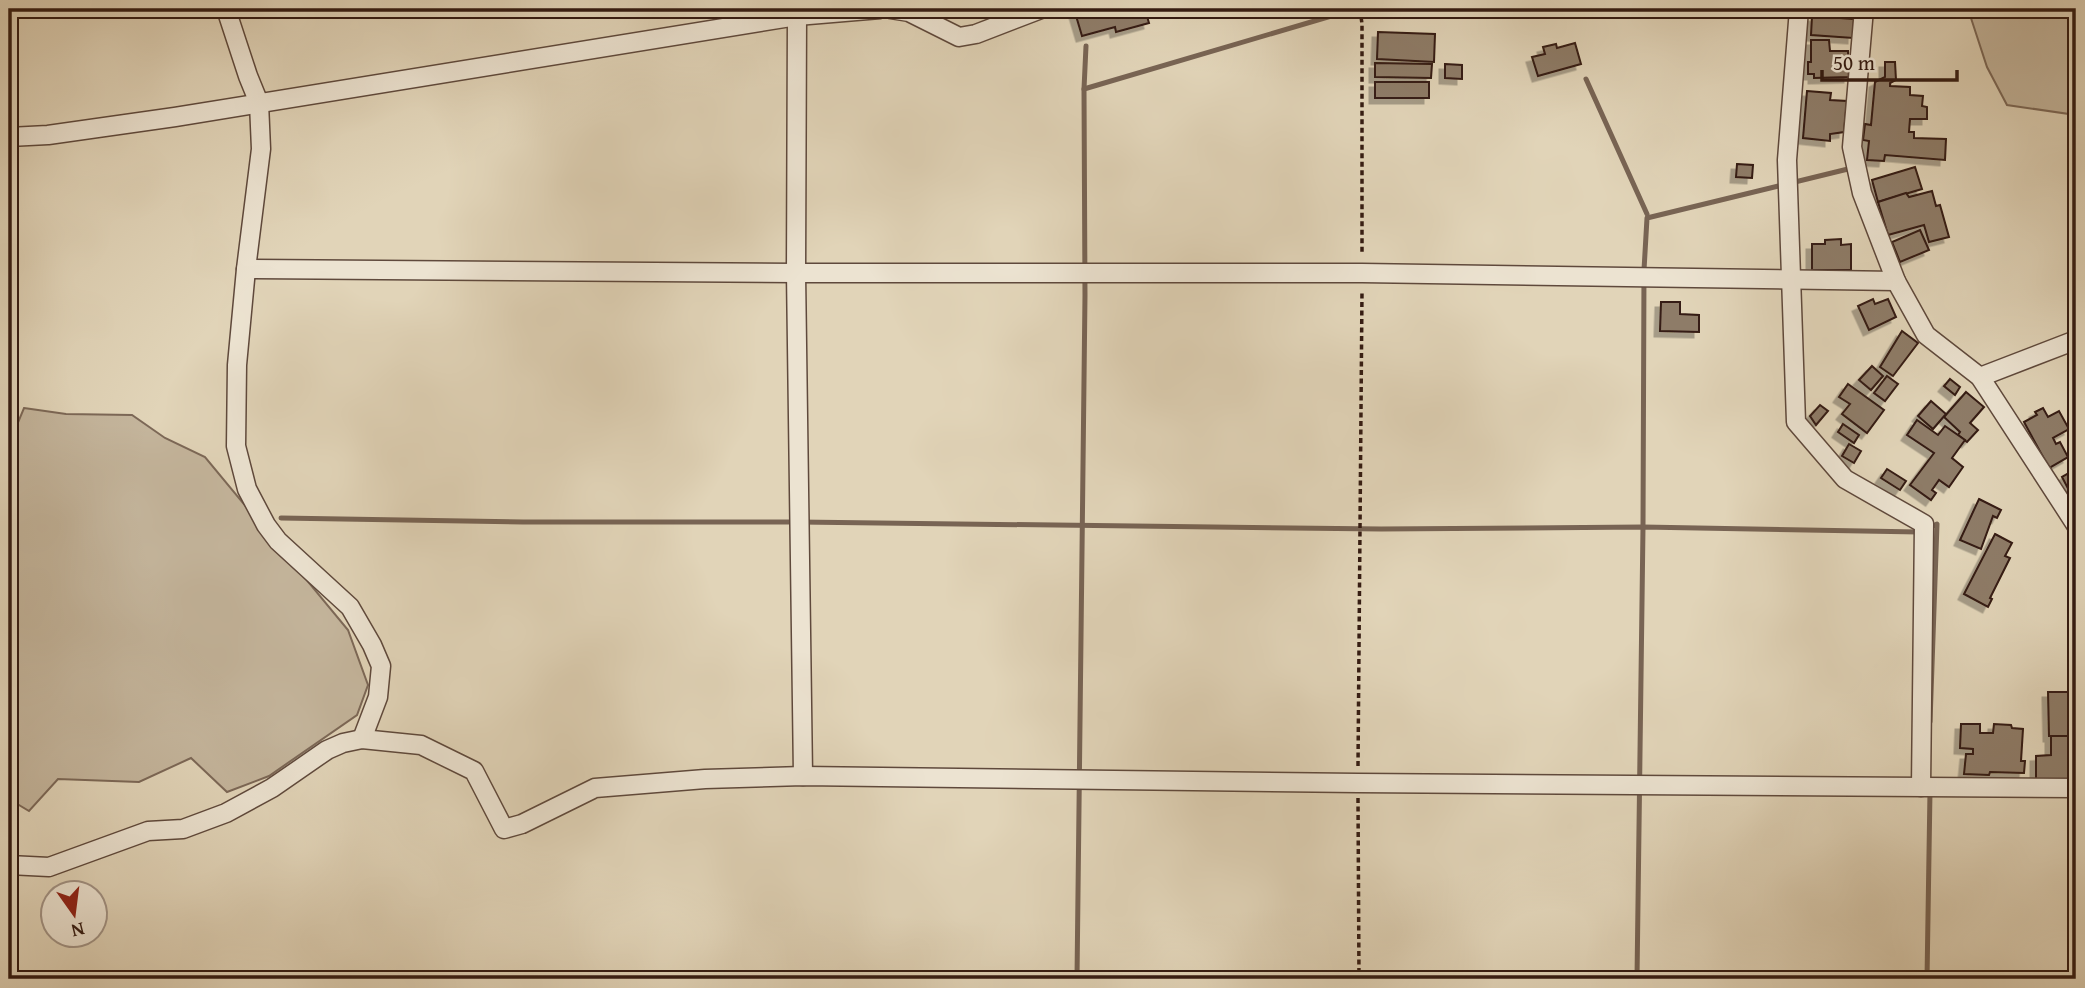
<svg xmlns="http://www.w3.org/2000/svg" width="2085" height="988" viewBox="0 0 2085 988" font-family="'Gentium Book Plus',serif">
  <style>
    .green { fill: #c4b59c; stroke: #7c6857; stroke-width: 2 }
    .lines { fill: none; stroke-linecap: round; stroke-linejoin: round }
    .stream { stroke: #786454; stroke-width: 5 }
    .building { fill: #8e7b68; stroke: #341b12; stroke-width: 2; filter: url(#shadow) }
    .street-casing { stroke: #5f493c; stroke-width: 21 }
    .path { stroke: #341b12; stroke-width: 3.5; stroke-dasharray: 5 3.5; stroke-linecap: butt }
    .street { stroke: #ece3d1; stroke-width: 18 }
  </style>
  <defs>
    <filter id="shadow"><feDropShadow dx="-5.5" dy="5.5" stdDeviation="0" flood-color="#0004"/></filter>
  </defs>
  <rect width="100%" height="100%" fill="#e1d4b8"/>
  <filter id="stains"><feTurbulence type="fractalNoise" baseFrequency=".00286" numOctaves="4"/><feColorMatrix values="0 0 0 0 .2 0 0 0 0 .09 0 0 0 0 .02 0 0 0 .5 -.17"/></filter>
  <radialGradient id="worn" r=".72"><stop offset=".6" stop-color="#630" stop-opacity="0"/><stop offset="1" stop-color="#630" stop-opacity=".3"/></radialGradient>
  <g class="green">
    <polygon points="1971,9 2076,9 2076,115 2007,105 1987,67 1969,12"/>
    <polygon points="24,408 66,414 132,415 165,438 205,457 348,630 368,685 357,715 269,776 227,792 191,758 139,782 58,779 29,811 9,799 9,444"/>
  </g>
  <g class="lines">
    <g class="stream">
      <polyline points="1586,79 1647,214"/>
      <polyline points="1084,89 1086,46"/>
      <polyline points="281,518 523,522 799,522 1381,529 1643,527 1919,532"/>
      <polyline points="1928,528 1937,524 1930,722"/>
      <polyline points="1077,979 1085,295 1084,89 1355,9"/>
      <polyline points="1637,979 1643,527 1644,270 1647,218 1848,169"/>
      <polyline points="1927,979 1930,791"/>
    </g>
  </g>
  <g class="building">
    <polygon points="1074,9 1158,9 1158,10 1146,13 1149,23 1116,32 1115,27 1082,36"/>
    <polygon points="1825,9 1856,9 1856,16 1825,14"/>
    <polygon points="1812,16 1854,19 1853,38 1811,35"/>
    <polygon points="1378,32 1435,34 1434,62 1377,59"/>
    <polygon points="1811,40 1829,40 1830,51 1848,51 1849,77 1814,78 1814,74 1808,74 1808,62 1811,62"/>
    <polygon points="1575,43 1581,64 1538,76 1532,57 1545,54 1543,47 1556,44 1557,48"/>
    <polygon points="1885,62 1895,62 1896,80 1890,83 1890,86 1910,87 1910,95 1923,96 1922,106 1927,107 1927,119 1910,119 1909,132 1914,132 1914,138 1946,139 1945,160 1885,155 1884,161 1867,160 1869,141 1863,140 1865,124 1871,125 1875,82 1885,77"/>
    <polygon points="1375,63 1432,64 1431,78 1375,77"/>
    <polygon points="1445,64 1462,65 1462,79 1445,78"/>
    <rect x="1375" y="82" width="54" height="16"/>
    <polygon points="1807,91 1831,93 1830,100 1847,101 1844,132 1830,134 1830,141 1803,138"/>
    <polygon points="1737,164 1753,165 1752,178 1736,177"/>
    <polygon points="1915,167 1922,189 1878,202 1872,180"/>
    <polygon points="1932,191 1936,206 1940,205 1949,237 1929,242 1924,225 1888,235 1878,202 1906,193 1909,197"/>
    <polygon points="1920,230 1929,250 1900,262 1892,242"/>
    <polygon points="1841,239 1841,245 1851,244 1851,270 1812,270 1812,244 1825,244 1825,240"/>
    <polygon points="1873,299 1875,304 1888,299 1896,317 1869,330 1858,306"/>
    <polygon points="1661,302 1680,302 1680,314 1699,315 1699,332 1660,331"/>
    <polygon points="1902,331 1918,343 1893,376 1880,367"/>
    <polygon points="1872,366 1883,376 1871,390 1859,380"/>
    <polygon points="1887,376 1898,384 1885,401 1874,393"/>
    <polygon points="1950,379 1960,387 1955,395 1944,386"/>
    <polygon points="1848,384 1884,410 1867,433 1842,414 1850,404 1839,397"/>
    <polygon points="1966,392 1984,407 1970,423 1978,430 1967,442 1958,435 1960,432 1944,417"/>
    <polygon points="1931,401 1946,414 1933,429 1918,416"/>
    <polygon points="1820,405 1828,411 1816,425 1810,416"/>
    <polygon points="2043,408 2048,417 2059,411 2069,429 2053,438 2056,444 2060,442 2068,457 2049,468 2024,422 2037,415 2035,412"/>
    <polygon points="1917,420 1938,435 1945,426 1965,440 1952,458 1963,467 1949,487 1939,480 1932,490 1936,493 1931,500 1910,485 1934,453 1907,435"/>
    <polygon points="1843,424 1859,435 1854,443 1838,432"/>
    <polygon points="1849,444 1861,451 1854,463 1842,456"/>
    <polygon points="1887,469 1906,481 1900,490 1881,478"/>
    <polygon points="2076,469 2076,504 2062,477"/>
    <polygon points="1979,499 2001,510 1997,518 1993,516 1981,549 1960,540"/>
    <polygon points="1995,534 2012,543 2005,556 2010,558 1990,598 1992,599 1988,607 1964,594"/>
    <polygon points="2048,692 2072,692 2072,736 2049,736"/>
    <polygon points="1961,724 1980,724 1980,733 1993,733 1994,724 2011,725 2012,728 2023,729 2021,761 2025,761 2024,773 1990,772 1989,775 1964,774 1966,754 1973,754 1973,749 1960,748"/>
    <polygon points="2051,736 2072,736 2074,781 2036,782 2036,756 2051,755"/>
  </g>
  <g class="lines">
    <defs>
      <g id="street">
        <polyline points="226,9 248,76 259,103 261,149 246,269 237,365 236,446 247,489 266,525 278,541 350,607 372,645 381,666 378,697 362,739"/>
        <polyline points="890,9 909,12 959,37 976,34 1041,9"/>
        <polyline points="1799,9 1787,160 1796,422 1845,479 1924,524 1921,787"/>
        <polyline points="1864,9 1852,147 1862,193 1896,281 1926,335 1980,377 2076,525"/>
        <polyline points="797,16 796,273 803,776"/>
        <polyline points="9,137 48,135 175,117 797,16 880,9"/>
        <polyline points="246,269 796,273 1362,273 1896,281"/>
        <polyline points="1980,377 2076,340"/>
        <polyline points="9,865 49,867 148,831 183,829 226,813 272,788 327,750 343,743 362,739 421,745 474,771 504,829 522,824 595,788 705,779 803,776 1358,783 2076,788"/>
      </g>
    </defs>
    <use href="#street" class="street-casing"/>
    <g class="path">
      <polyline points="1360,9 1362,24 1362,255"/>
      <polyline points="1358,766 1362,291"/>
      <polyline points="1358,798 1359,979"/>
    </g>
    <use href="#street" class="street"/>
  </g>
  <rect width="2085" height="988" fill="none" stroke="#e1d4b8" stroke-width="35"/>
  <rect x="10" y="10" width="2064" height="967" fill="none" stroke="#341b12" stroke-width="3.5"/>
  <rect x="18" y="18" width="2050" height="953" fill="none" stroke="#341b12" stroke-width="2"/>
  <g transform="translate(74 914) rotate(166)"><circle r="33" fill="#ece3d1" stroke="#a29385" stroke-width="2"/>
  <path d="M0-5L12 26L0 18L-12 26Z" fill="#8f2418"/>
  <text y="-10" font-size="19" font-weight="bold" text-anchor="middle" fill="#341b12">N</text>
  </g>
  <path d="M1822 70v10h135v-10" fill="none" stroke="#341b12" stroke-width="3.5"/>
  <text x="1833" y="70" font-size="21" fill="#341b12" stroke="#ece3d1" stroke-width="5" paint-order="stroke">50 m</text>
  <rect width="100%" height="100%" filter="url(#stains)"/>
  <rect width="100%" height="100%" fill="url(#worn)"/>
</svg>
